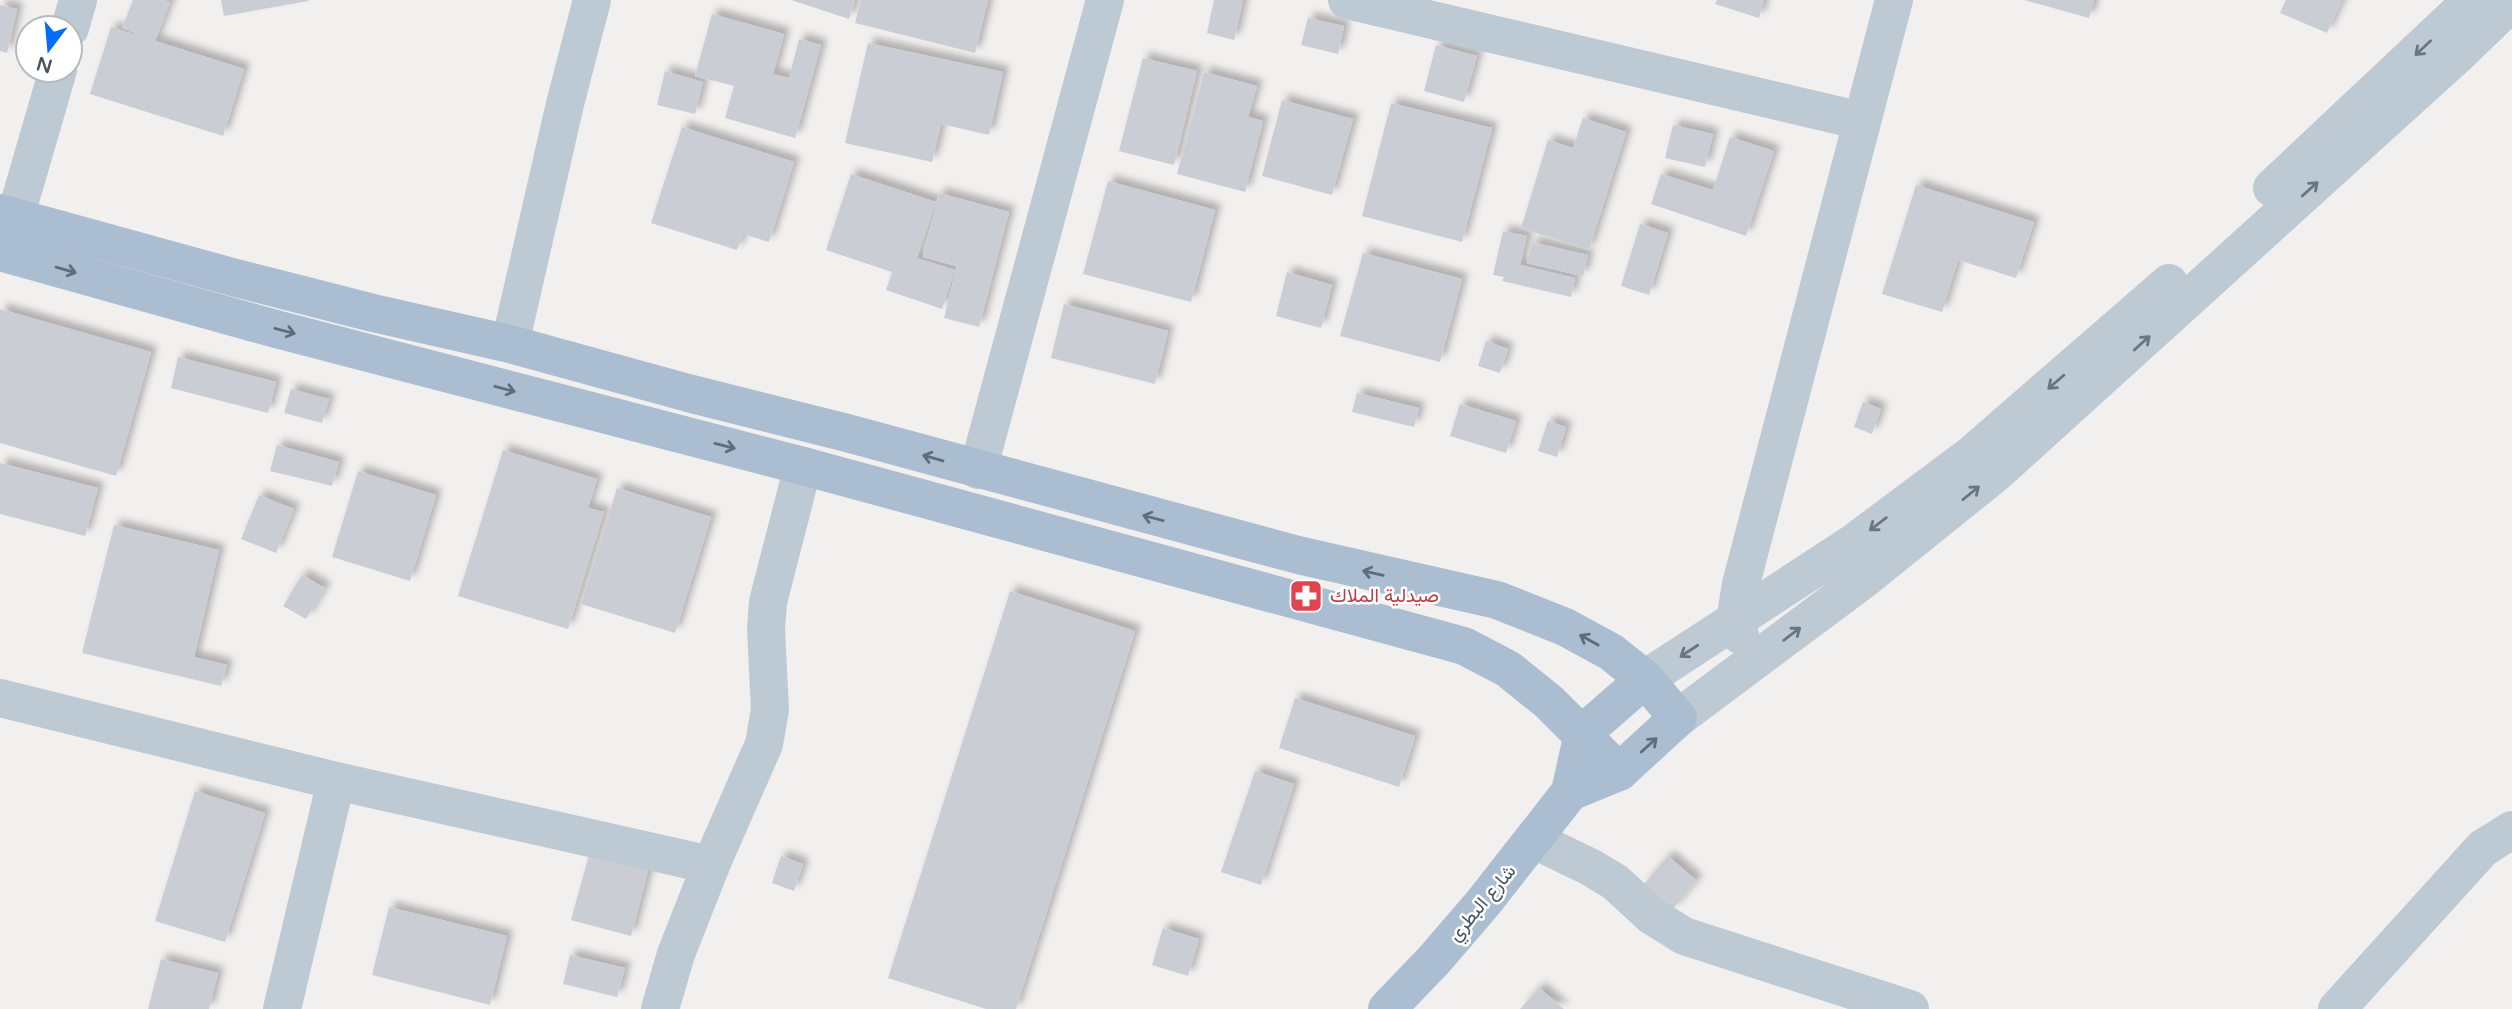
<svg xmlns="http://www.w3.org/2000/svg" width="2512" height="1009" viewBox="0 0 2512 1009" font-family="'Varela Round',Vazirmatn,sans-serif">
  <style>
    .building { fill: #caced4; filter: url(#shadow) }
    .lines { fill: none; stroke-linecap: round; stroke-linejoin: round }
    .minor { stroke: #becad3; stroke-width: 38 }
    .major { stroke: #abbed1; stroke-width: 38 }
    .oneway { stroke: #697682 }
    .oneway2 { stroke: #5e6d7c }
    .labels { text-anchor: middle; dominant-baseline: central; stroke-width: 5; stroke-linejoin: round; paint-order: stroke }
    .health-label { font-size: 19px; fill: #be3a42; stroke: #fff; text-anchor: start }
    .street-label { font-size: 19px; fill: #45525f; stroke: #fff }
  </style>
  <defs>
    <filter id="shadow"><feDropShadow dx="6" dy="-6" stdDeviation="3.5" flood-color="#0004"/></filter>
  </defs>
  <rect width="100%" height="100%" fill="#f2efef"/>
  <g class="building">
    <polygon points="133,0 163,0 170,2 155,41 122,28"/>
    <polygon points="221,0 308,0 308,1 224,16"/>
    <polygon points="791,0 855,0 849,19"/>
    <polygon points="861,0 988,0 975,53 855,23"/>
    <polygon points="1214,0 1243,0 1234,40 1207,33"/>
    <polygon points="1717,0 1764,0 1759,18 1715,4"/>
    <polygon points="2024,0 2094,0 2089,18"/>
    <polygon points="2286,0 2342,0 2327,33 2280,13"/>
    <polygon points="0,5 17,9 7,53 0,51"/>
    <polygon points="712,14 784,34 773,74 789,78 799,39 821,45 795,138 725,118 734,86 695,76"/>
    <polygon points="1308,18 1344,26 1338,54 1301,45"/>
    <polygon points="111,27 244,69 223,136 90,94"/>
    <polygon points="868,43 1003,72 989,135 941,124 932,162 845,143"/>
    <polygon points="1436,45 1477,56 1464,102 1424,91"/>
    <polygon points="1143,58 1197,71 1174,165 1119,151"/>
    <polygon points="665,71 703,82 695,114 657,105"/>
    <polygon points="1204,72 1257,86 1248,117 1263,121 1245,192 1177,174"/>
    <polygon points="1282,100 1353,119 1332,195 1262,176"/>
    <polygon points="1391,103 1492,128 1462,242 1362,216"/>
    <polygon points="1583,118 1626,132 1589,250 1521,228 1548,140 1573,148"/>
    <polygon points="1673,125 1713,134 1705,167 1665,158"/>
    <polygon points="682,127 794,162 769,242 743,234 737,250 651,223"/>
    <polygon points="1730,137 1774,151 1746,236 1651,204 1661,174 1713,190"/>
    <polygon points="851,174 936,202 917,258 955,270 942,309 886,290 892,272 826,250"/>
    <polygon points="1108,181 1215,210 1191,302 1083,274"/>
    <polygon points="1916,185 2034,222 2016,278 1958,260 1942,312 1882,294"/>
    <polygon points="939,193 1009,212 979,327 944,318 957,266 923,257"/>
    <polygon points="1640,224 1668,233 1649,295 1621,286"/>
    <polygon points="1503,231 1527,236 1520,265 1575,278 1571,297 1502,281 1504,277 1493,275"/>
    <polygon points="1532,242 1588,255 1583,276 1527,263"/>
    <polygon points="1363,253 1462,279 1440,362 1340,336"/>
    <polygon points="1287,272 1332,285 1321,328 1276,316"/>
    <polygon points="1064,304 1168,331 1155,384 1051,358"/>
    <polygon points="0,309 151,352 116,476 0,443"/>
    <polygon points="1486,341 1508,349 1500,373 1478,366"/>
    <polygon points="178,357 276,382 268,413 171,388"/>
    <polygon points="291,389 329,399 322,423 284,413"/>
    <polygon points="1357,393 1419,408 1414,427 1352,412"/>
    <polygon points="1863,402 1881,409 1872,434 1854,427"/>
    <polygon points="1460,404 1516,421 1506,453 1450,436"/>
    <polygon points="1548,421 1566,427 1557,457 1538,451"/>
    <polygon points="277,445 339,462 332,486 270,471"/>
    <polygon points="503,450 597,479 588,508 604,512 568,629 458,596"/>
    <polygon points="0,463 98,488 85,536 0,514"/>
    <polygon points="358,471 436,495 410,581 332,557"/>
    <polygon points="617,488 711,517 675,633 581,604"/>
    <polygon points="259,495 294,509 276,553 241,539"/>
    <polygon points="114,525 219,550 194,657 227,665 221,686 82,653"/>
    <polygon points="302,575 325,588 306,619 283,606"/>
    <polygon points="1010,591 1135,631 1016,1009 986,1009 888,978"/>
    <polygon points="1295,698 1415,736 1399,787 1279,748"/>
    <polygon points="1255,771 1294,784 1261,885 1221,872"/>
    <polygon points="195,791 265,813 225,942 155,921"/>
    <polygon points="589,855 648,871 631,936 571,920"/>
    <polygon points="781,856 803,864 794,891 772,883"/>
    <polygon points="1668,856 1697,881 1672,910 1643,885"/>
    <polygon points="389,907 507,936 490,1005 372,975"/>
    <polygon points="1163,928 1199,939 1188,976 1152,965"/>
    <polygon points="570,955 625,968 617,997 563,984"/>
    <polygon points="161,959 218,973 209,1009 148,1009"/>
    <polygon points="1539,988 1564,1009 1520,1009"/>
  </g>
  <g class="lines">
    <g class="minor">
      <polyline points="1347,0 1862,121"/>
      <polyline points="70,28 78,0"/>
      <polyline points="2272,188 2472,0"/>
      <polyline points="15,218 58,70"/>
      <polyline points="510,344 565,104 592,0"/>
      <polyline points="978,470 1105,0"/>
      <polyline points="1740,635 1735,621 1741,584 1894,0"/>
      <polyline points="1645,679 1852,544 1971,455 2169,283"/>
      <polyline points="0,698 336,781 711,865"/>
      <polyline points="1678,718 1863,580 1996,473 2455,57 2512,2"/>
      <polyline points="1534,840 1590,867 1615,882 1652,916 1684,936 1910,1009"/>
      <polyline points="282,1009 336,781"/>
      <polyline points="660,1009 676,954 711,865 764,744 770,710 766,629 768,602 803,466"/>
      <polyline points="2337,1009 2483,848 2512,830"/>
    </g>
    <g class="major">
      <polyline points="0,213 232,277 373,313 510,344 688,393 847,433 1298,555 1497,600 1565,627 1611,652 1645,679 1678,718 1619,772 1570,792"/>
      <polyline points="0,252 276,329 803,466 1464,646 1508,669 1549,702 1619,772"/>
      <polyline points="1387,1009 1434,960 1483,903 1570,792 1583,733 1645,679"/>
    </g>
  </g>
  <defs><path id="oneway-shaft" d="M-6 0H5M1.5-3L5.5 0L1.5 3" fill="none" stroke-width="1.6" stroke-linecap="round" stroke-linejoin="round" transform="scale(1.75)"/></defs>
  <g class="oneway">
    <use href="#oneway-shaft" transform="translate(2423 48) rotate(137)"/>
    <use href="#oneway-shaft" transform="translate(2310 189) rotate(-42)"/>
    <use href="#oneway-shaft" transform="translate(2142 343) rotate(-42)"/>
    <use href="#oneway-shaft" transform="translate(2056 382) rotate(139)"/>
    <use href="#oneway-shaft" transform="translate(1971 493) rotate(-39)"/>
    <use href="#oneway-shaft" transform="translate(1878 524) rotate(143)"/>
    <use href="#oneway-shaft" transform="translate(1792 634) rotate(-37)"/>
    <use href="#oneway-shaft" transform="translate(1689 651) rotate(147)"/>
  </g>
  <g class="oneway2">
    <use href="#oneway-shaft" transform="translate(66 270) rotate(16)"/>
    <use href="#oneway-shaft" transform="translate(285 331) rotate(15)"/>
    <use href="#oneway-shaft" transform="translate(505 389) rotate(15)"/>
    <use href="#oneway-shaft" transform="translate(725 446) rotate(14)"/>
    <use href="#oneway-shaft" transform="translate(933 458) rotate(-164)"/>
    <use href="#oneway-shaft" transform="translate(1153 518) rotate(-165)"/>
    <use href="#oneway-shaft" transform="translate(1373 573) rotate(-167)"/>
    <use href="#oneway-shaft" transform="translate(1589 640) rotate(-151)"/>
    <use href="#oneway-shaft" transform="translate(1649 745) rotate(-42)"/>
  </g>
  <defs>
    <symbol id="pharmacy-square" viewBox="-11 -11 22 22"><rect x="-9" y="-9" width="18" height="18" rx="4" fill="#e0444e" stroke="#fff"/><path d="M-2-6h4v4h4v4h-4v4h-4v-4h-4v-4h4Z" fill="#fff"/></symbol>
  </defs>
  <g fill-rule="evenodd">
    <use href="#pharmacy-square" x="1287" y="577" width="38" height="38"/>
  </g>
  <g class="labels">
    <g class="health-label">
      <text x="1330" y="596">صيدلية الملاك</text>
    </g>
    <g class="street-label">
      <text transform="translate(1482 903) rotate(-50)">شارع البطري</text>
    </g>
  </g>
  <g transform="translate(49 49) rotate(196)"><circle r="33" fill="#ffffff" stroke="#b5babf" stroke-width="2"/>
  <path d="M0-5L12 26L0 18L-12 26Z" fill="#036df8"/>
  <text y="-10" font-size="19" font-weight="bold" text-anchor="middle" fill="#45525f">N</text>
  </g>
</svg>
